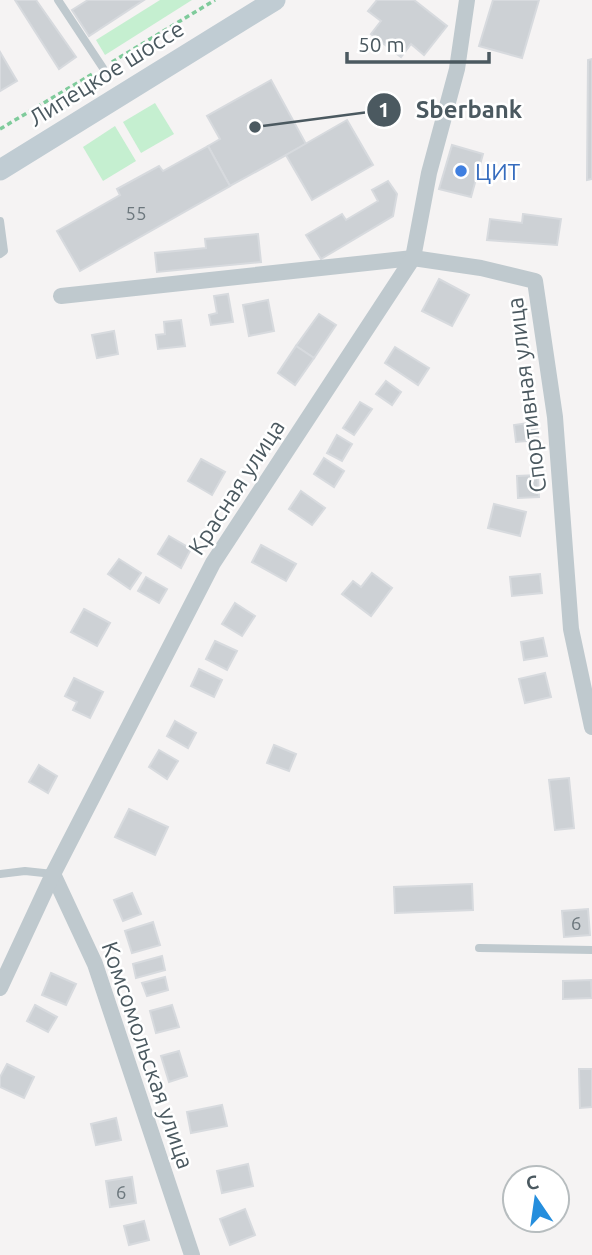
<svg xmlns="http://www.w3.org/2000/svg" width="592" height="1255" viewBox="0 0 592 1255" font-family="Ubuntu,sans-serif">
  <style>
    .green { fill: #c5efd0 }
    .building { fill: #cdd1d5; stroke: #d7dade; stroke-width: 2 }
    .lines { fill: none; stroke-linecap: round; stroke-linejoin: round }
    .path { stroke: #7fcb9b; stroke-width: 3.5; stroke-dasharray: 5 3.5; stroke-linecap: butt }
    .lane { stroke: #bfc9ce; stroke-width: 8 }
    .street { stroke: #bfc9ce; stroke-width: 16 }
    .secondary { stroke: #c0ccd3; stroke-width: 21 }
    .shop-dot { fill: #3f7fe0; stroke: #fff; stroke-width: 2.5 }
    .labels { text-anchor: middle; dominant-baseline: central; stroke-width: 5; stroke-linejoin: round; paint-order: stroke }
    .number-label { font-size: 19px; fill: #6c777d }
    .street-label { font-size: 23px; fill: #4b5960; stroke: #fff }
    .shop-label { font-size: 23px; fill: #366cbe; stroke: #fff; text-anchor: start }
    .leader { fill: none; stroke: #4b5960; stroke-width: 2.5 }
    .callout-dot { fill: #4b5960; stroke: #fff; stroke-width: 2.5 }
    .mark-label { font-size: 21px; text-anchor: middle; font-weight: bold; fill: #fff }
    .callout-label { font-size: 24px; text-anchor: middle; font-weight: bold; fill: #4b5960; stroke: #fff; stroke-width: 5; stroke-linejoin: round; paint-order: stroke }
  </style>
  <rect width="100%" height="100%" fill="#f5f3f3"/>
  <g class="green">
    <polygon points="160,0 192,0 105,55 96,40"/>
    <polygon points="155,103 174,134 141,153 123,122"/>
    <polygon points="115,126 136,161 103,181 83,147"/>
  </g>
  <g class="building">
    <polygon points="15,0 36,0 76,57 59,69"/>
    <polygon points="88,0 144,0 89,36 72,10"/>
    <polygon points="377,0 414,0 447,26 424,55 411,44 401,57 371,34 381,21 368,11"/>
    <polygon points="493,0 539,0 522,58 479,46"/>
    <polygon points="0,52 17,81 0,91"/>
    <polygon points="592,59 592,179 587,180 588,60"/>
    <polygon points="271,80 306,144 230,186 208,146 220,139 207,116"/>
    <polygon points="347,120 373,165 312,200 286,155"/>
    <polygon points="452,145 483,154 471,197 439,189"/>
    <polygon points="208,146 230,186 80,271 57,231 120,195 117,189 159,166 163,171"/>
    <polygon points="388,181 397,194 393,216 321,259 306,235 342,214 346,220 378,201 372,190"/>
    <polygon points="523,214 561,219 557,245 487,240 490,219 522,223"/>
    <polygon points="258,234 261,262 157,272 155,253 206,248 205,239"/>
    <polygon points="439,279 469,295 452,326 422,311"/>
    <polygon points="228,294 233,322 211,325 209,315 217,313 214,296"/>
    <polygon points="268,300 274,331 249,336 243,305"/>
    <polygon points="319,314 336,325 314,358 296,346"/>
    <polygon points="181,320 185,346 158,349 156,335 165,334 164,322"/>
    <polygon points="114,331 118,354 97,358 92,335"/>
    <polygon points="296,346 314,358 295,385 278,373"/>
    <polygon points="395,347 429,368 418,385 385,363"/>
    <polygon points="386,381 401,392 392,405 376,394"/>
    <polygon points="360,402 372,409 354,435 343,428"/>
    <polygon points="536,422 538,440 516,442 514,425"/>
    <polygon points="337,435 352,444 342,461 327,453"/>
    <polygon points="324,458 344,471 334,487 314,474"/>
    <polygon points="201,459 225,472 212,495 188,481"/>
    <polygon points="538,475 539,497 518,498 517,476"/>
    <polygon points="301,491 325,508 312,525 289,509"/>
    <polygon points="494,504 526,512 520,536 488,528"/>
    <polygon points="169,536 191,549 181,568 158,554"/>
    <polygon points="261,545 296,564 286,581 252,562"/>
    <polygon points="119,559 141,573 130,589 108,574"/>
    <polygon points="372,573 392,588 371,616 342,594 353,581 361,587"/>
    <polygon points="540,574 542,593 512,596 510,577"/>
    <polygon points="146,577 167,589 159,603 138,591"/>
    <polygon points="235,603 255,616 242,636 222,624"/>
    <polygon points="84,609 110,623 97,646 71,632"/>
    <polygon points="543,638 547,656 524,660 521,642"/>
    <polygon points="215,641 237,651 227,670 206,659"/>
    <polygon points="199,669 222,680 214,697 191,686"/>
    <polygon points="545,673 551,697 525,703 519,679"/>
    <polygon points="74,678 103,692 90,718 73,710 77,702 65,696"/>
    <polygon points="175,721 196,733 188,748 167,736"/>
    <polygon points="274,745 296,754 289,771 267,763"/>
    <polygon points="159,750 178,761 167,779 149,767"/>
    <polygon points="39,765 57,776 48,793 29,782"/>
    <polygon points="569,778 574,828 555,830 549,780"/>
    <polygon points="129,809 168,827 155,855 115,837"/>
    <polygon points="472,884 473,910 395,913 394,887"/>
    <polygon points="132,893 141,914 123,921 114,900"/>
    <polygon points="588,909 590,935 564,937 562,911"/>
    <polygon points="153,922 160,945 132,953 125,931"/>
    <polygon points="162,956 165,970 136,978 133,964"/>
    <polygon points="51,973 76,984 66,1005 42,995"/>
    <polygon points="165,977 168,990 147,996 142,983"/>
    <polygon points="591,980 592,998 563,999 563,981"/>
    <polygon points="35,1005 57,1017 48,1032 27,1021"/>
    <polygon points="172,1005 179,1027 156,1033 150,1011"/>
    <polygon points="179,1051 187,1076 169,1082 161,1056"/>
    <polygon points="7,1064 34,1077 24,1098 0,1087 0,1077"/>
    <polygon points="579,1069 592,1069 592,1107 580,1108"/>
    <polygon points="222,1105 227,1126 191,1133 187,1112"/>
    <polygon points="116,1118 121,1140 96,1145 91,1124"/>
    <polygon points="248,1164 253,1186 222,1193 217,1171"/>
    <polygon points="132,1177 136,1203 110,1207 106,1181"/>
    <polygon points="245,1209 255,1235 230,1245 220,1219"/>
    <polygon points="144,1221 149,1240 129,1245 124,1226"/>
  </g>
  <g class="lines">
    <g class="path">
      <polyline points="112,62 215,0"/>
      <polyline points="0,129 94,73"/>
    </g>
    <g class="lane">
      <polyline points="58,0 103,68"/>
      <polyline points="0,221 4,251 0,254"/>
      <polyline points="0,874 25,871 53,874"/>
      <polyline points="479,948 592,950"/>
    </g>
    <g class="street">
      <polyline points="61,296 413,258 481,268 535,281 555,417 571,629 592,727"/>
      <polyline points="53,874 95,964 192,1255"/>
      <polyline points="0,988 53,874 213,563 413,258 429,173 457,69 467,0"/>
    </g>
    <polyline class="secondary" points="0,170 275,0"/>
  </g>
  <circle class="shop-dot" cx="461" cy="171" r="7"/>
  <g class="labels">
    <g class="number-label">
      <text x="136" y="213">55</text>
      <text x="576" y="923">6</text>
      <text x="121" y="1192">6</text>
    </g>
    <g class="street-label">
      <text transform="translate(106 73) rotate(-32)">Липецкое шоссе</text>
      <text transform="translate(526 395) rotate(-97)">Спортивная улица</text>
      <text transform="translate(236 487) rotate(-57)">Красная улица</text>
      <text transform="translate(148 1055) rotate(71)">Комсомольская улица</text>
    </g>
    <g class="shop-label">
      <text x="475" y="171">ЦИТ</text>
    </g>
  </g>
  <path class="leader" d="M255 127L384 110"/>
  <g class="callout-dot">
    <circle cx="255" cy="127" r="7"/>
    <circle cx="384" cy="110" r="18"/>
  </g>
  <g class="mark-label">
    <text x="384" y="117">1</text>
  </g>
  <g class="callout-label">
    <text x="469" y="118">Sberbank</text>
  </g>
  <g transform="translate(536 1199) rotate(347)"><circle r="33" fill="#ffffff" stroke="#b7bdbf" stroke-width="2"/>
  <path d="M0-5L12 26L0 18L-12 26Z" fill="#258edd"/>
  <text y="-10" font-size="19" font-weight="bold" text-anchor="middle" fill="#4b5960">С</text>
  </g>
  <path d="M347 52v10h142v-10" fill="none" stroke="#4b5960" stroke-width="3.5"/>
  <text x="358" y="52" font-size="21" fill="#4b5960" stroke="#ffffff" stroke-width="5" paint-order="stroke">50 m</text>
</svg>
